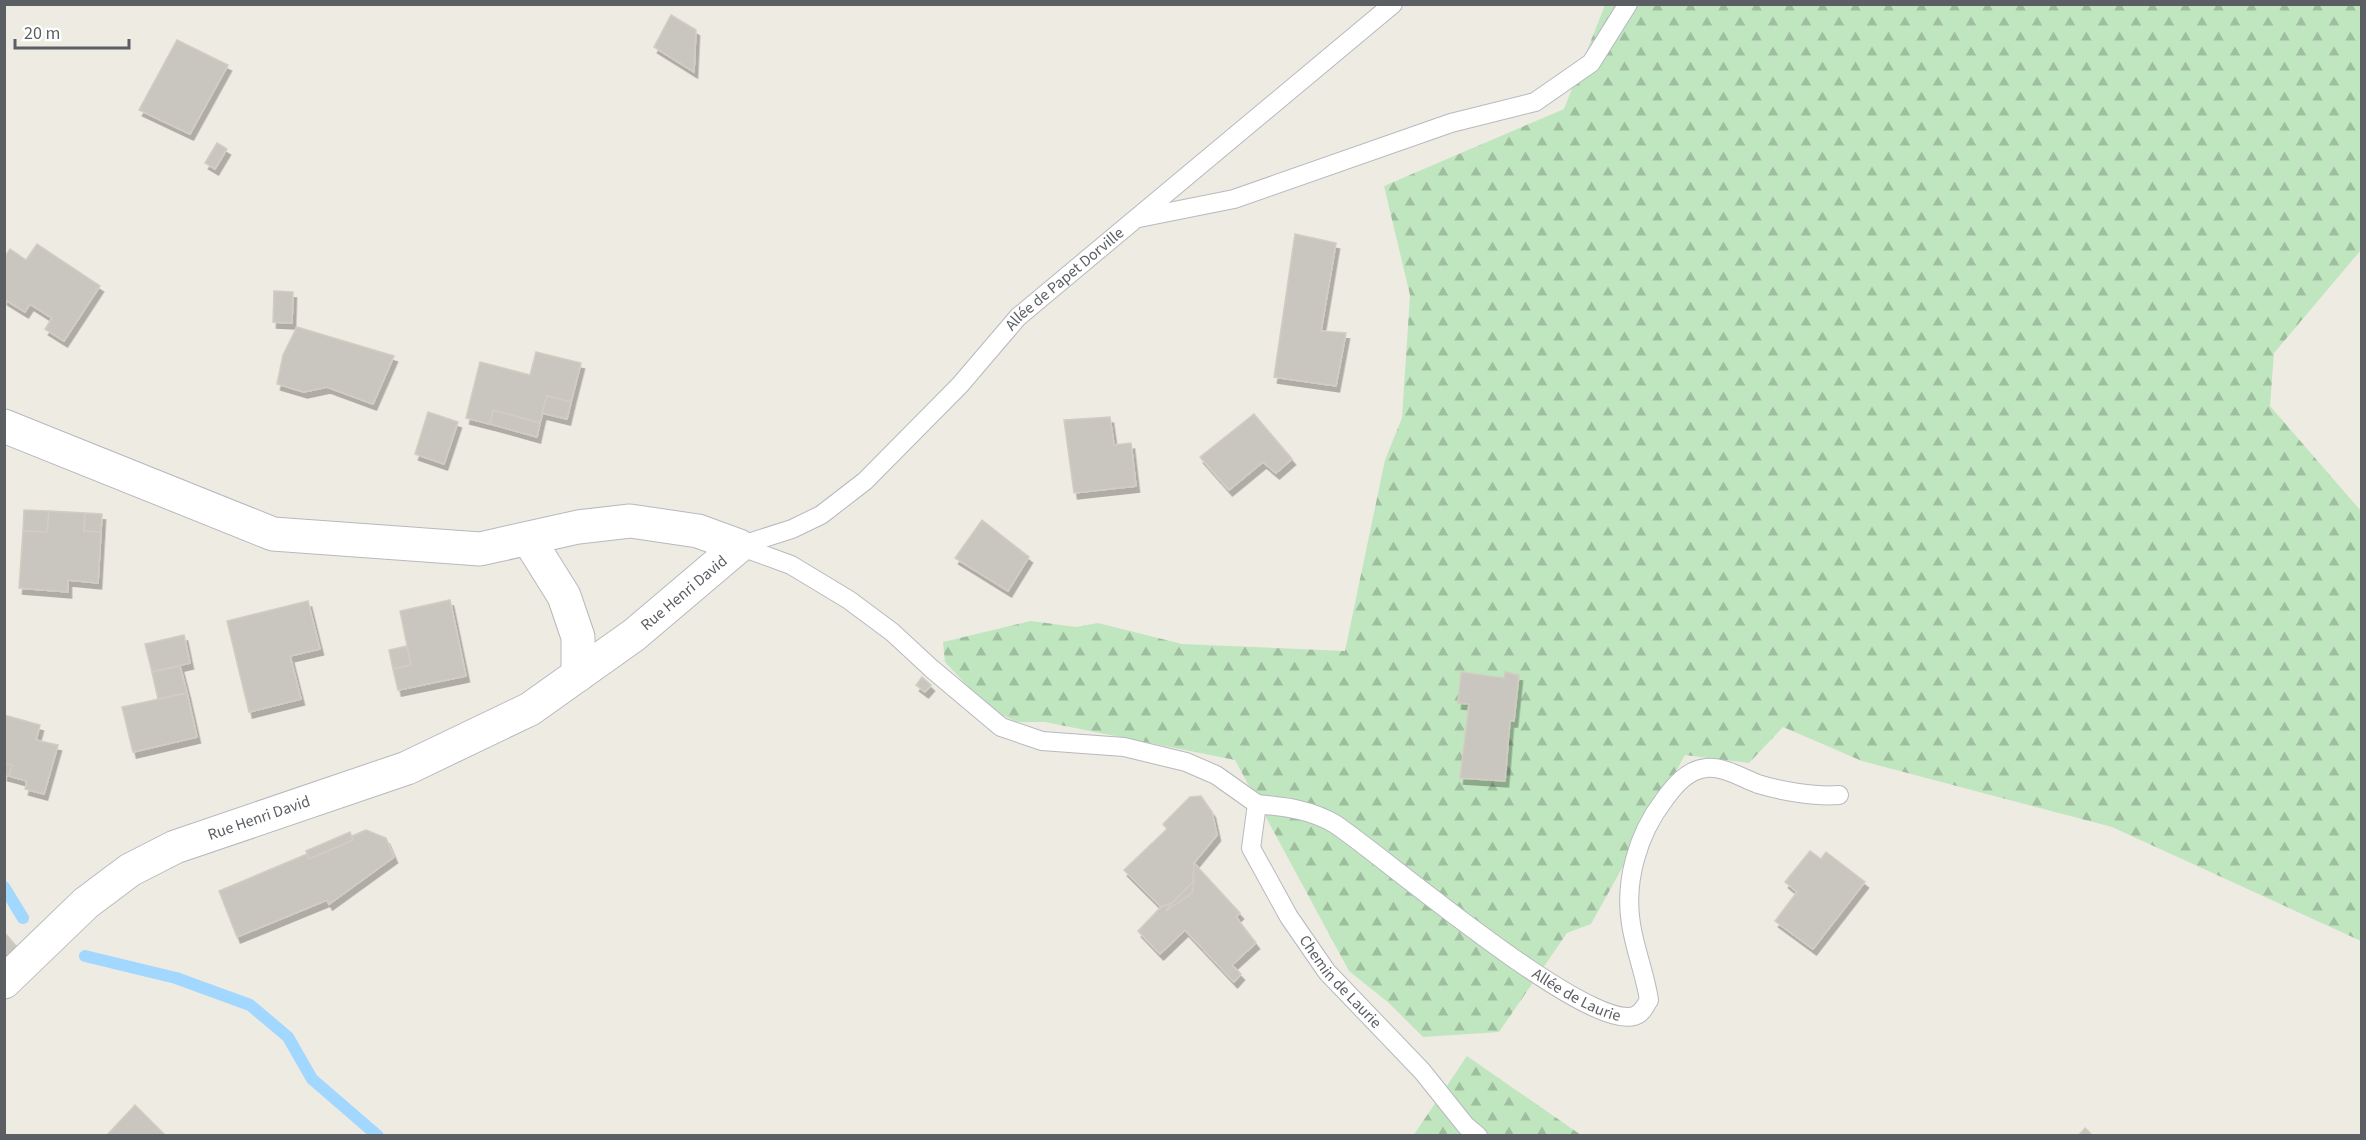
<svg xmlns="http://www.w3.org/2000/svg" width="2366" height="1140" viewBox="0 0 2366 1140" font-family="'Source Sans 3',sans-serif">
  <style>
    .forest { fill: url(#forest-firs) }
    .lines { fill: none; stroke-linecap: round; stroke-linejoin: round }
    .stream { stroke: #a2d8ff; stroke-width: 12 }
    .building { fill: #c9c6c0; stroke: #d3cdc1; stroke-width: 1.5; filter: url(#shadow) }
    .service-casing { stroke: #b6b9bd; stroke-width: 20 }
    .minor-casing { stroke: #b6b9bd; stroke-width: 35 }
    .service { stroke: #fff; stroke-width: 18 }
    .minor { stroke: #fff; stroke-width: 33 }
    .labels { text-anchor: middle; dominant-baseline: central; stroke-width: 4.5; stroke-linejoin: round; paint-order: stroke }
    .street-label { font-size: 16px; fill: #5b5f64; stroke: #fff }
  </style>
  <defs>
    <pattern id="forest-firs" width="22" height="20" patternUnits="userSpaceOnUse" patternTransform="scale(1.5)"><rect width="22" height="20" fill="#c0e6bf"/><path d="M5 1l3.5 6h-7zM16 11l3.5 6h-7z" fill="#9fbe9f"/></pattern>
    <filter id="shadow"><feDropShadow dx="3.5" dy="6" stdDeviation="0" flood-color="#0004"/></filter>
  </defs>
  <rect width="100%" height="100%" fill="#eeebe3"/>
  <g class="forest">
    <polygon points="1605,5 2361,5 2361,250 2274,353 2270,406 2361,511 2361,941 2112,827 1862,761 1783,727 1749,763 1685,755 1591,924 1567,933 1499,1032 1423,1037 1389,1003 1349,971 1235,760 1045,722 1017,722 989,709 945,662 943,642 1031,621 1076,627 1098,623 1182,644 1345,651 1385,460 1402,418 1410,295 1384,186 1564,109"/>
    <polygon points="1467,1056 1581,1135 1413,1136"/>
  </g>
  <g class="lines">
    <g class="stream">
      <polyline points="4,887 23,918"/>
      <polyline points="85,956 176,978 250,1005 288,1037 312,1079 378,1136"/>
    </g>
  </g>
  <g class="building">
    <polygon points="671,15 696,30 694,72 654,47"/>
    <polygon points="177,40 228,65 190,134 139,110"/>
    <polygon points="217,143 227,149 215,169 205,163"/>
    <polygon points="1295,234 1336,243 1321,331 1346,333 1336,386 1274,377"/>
    <polygon points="37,244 100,286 64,341 45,329 52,318 30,304 25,312 4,299 4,258 10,249 26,260"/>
    <polygon points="274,291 293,292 292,323 273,322"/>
    <polygon points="297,327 394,356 373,404 327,387 304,392 277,384 283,355"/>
    <polygon points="536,352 581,363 571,402 547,396 540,423 493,410 490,424 466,418 480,362 530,375"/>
    <polygon points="547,396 571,402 567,419 542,413"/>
    <polygon points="493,410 540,423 537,437 490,424"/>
    <polygon points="428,412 458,422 444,464 415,454"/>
    <polygon points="1254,414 1292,459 1276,473 1263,462 1229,490 1200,457"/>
    <polygon points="1110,417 1114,445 1131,443 1136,486 1074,493 1064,420"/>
    <polygon points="24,510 49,511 47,532 23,531"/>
    <polygon points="49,511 85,513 84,531 101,532 98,583 68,580 68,592 19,588 23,531 47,532"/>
    <polygon points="85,513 102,514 101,532 84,531"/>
    <polygon points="982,520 1029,557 1008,591 955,558"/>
    <polygon points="450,600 466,676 398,690 393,669 411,665 400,611"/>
    <polygon points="308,601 320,649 290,656 301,699 249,712 227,621"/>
    <polygon points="184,635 190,663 152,672 145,644"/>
    <polygon points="407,646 411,665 393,669 389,650"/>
    <polygon points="180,666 187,693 158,699 152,672"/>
    <polygon points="1461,672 1504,678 1505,672 1519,675 1514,721 1510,721 1505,781 1460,778 1469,704 1458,703"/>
    <polygon points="922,677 931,685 925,692 916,685"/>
    <polygon points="187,693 197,737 133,752 122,707"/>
    <polygon points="4,715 40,725 36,740 58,745 44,794 25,789 27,781 9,776 12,765 4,763"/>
    <polygon points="4,763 12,765 9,776 4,775"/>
    <polygon points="1201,796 1212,812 1217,835 1194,863 1194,881 1172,903 1161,907 1124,870 1167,829 1163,824 1190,797"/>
    <polygon points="366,830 386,838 394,857 329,904 327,900 237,937 219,891 307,854 309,859 353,840 352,836"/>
    <polygon points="350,832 353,840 309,859 306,851"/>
    <polygon points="1810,851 1821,859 1826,852 1865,882 1813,949 1775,921 1797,892 1785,882"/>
    <polygon points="1194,863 1240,913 1236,917 1256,943 1232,965 1241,974 1234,982 1185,930 1160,954 1138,931 1161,907 1172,903 1166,911 1192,893"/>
    <polygon points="1194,881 1192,893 1166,911 1172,903"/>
    <polygon points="4,932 17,947 4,959"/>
    <polygon points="135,1105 166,1136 106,1136"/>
    <polygon points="2085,1128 2093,1136 2078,1136"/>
  </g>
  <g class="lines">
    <defs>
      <g id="service">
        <polyline points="1139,218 1234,199 1451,123 1535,102 1591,63 1628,4"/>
        <path id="s1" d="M739,546l53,-17 29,-14 44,-34 95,-96 58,-68 375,-313"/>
        <polyline points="739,546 791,565 849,600 892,632 932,669 1001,727 1042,741 1124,747 1186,762 1216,775 1257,804"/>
        <path id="s2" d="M1257,804c28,3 53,5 78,20 47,31 251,207 299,192 8,-2 11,-10 15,-16 -4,-26 -14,-50 -18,-76 -7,-43 7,-90 33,-124 10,-14 23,-30 42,-32 17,-2 36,10 52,16 23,7 57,13 81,11"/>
        <path id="s3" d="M1257,804l-6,44 38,69 38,55 95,99 44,55 12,10"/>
      </g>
      <g id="minor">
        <polyline points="4,426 273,534 480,549 578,527 630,521 698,531 739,546 634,635 530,709 407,768 175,847 130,870 86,903 4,982"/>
        <polyline points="529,540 564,596 578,637 578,675"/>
      </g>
    </defs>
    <use href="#service" class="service-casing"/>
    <use href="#minor" class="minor-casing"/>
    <use href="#service" class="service"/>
    <use href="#minor" class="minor"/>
  </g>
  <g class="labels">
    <g class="street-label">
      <text stroke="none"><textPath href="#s1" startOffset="428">Allée de Papet Dorville</textPath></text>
      <text transform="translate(684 593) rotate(-40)">Rue Henri David</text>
      <text transform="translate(259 818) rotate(-19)">Rue Henri David</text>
      <text stroke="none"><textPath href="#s3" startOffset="206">Chemin de Laurie</textPath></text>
      <text stroke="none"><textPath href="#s2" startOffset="378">Allée de Laurie</textPath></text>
    </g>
  </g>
  <rect width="2366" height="1140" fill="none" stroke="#5b5f64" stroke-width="12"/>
  <path d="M15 39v9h114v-9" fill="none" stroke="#5b5f64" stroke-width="3"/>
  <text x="24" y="39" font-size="18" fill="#5b5f64" stroke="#ffffff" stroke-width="4.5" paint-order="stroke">20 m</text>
</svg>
